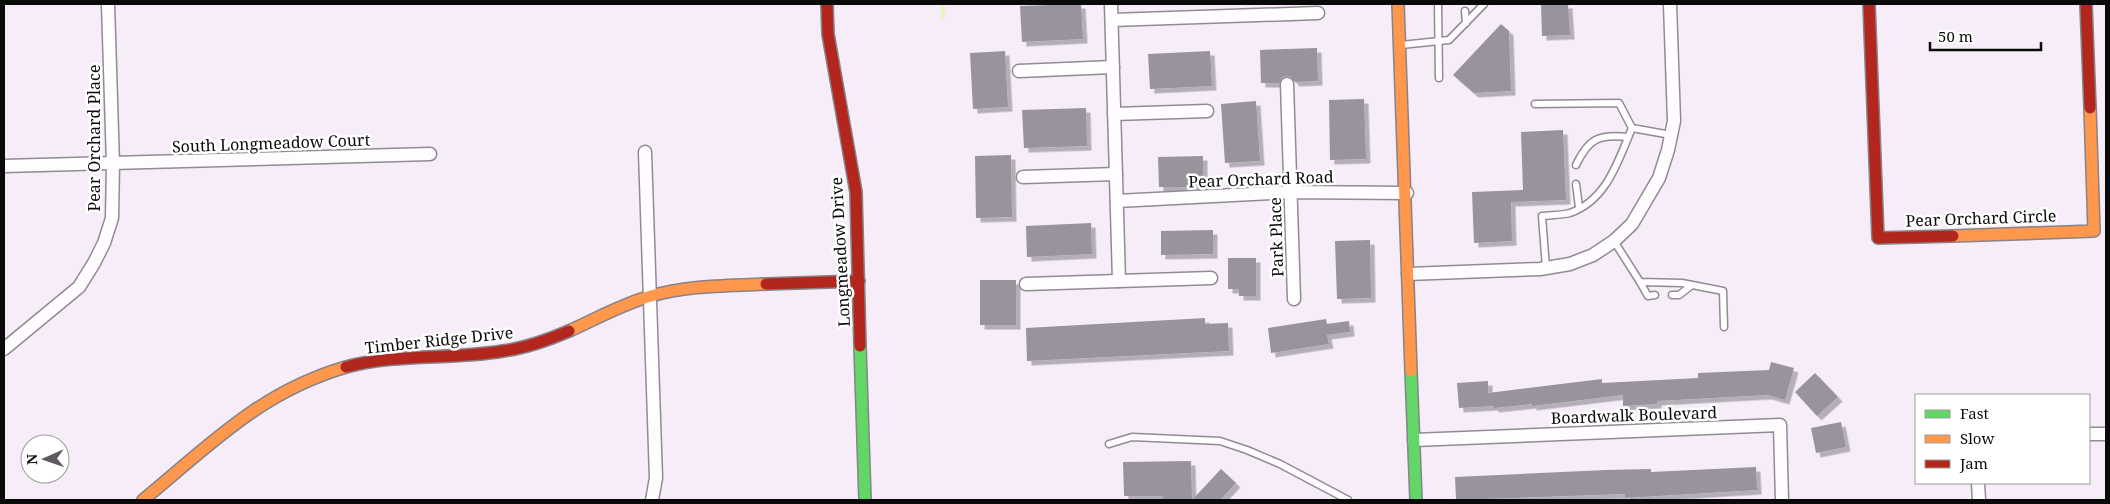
<svg xmlns="http://www.w3.org/2000/svg" width="2110" height="504" viewBox="0 0 2110 504" font-family="'Noto Serif',serif">
  <style>
    .lines { fill: none; stroke-linecap: round; stroke-linejoin: round }
    .stream { stroke: #e6f5c2; stroke-width: 4.5 }
    .building { fill: #98939c; filter: url(#shadow) }
    .lane-casing { stroke: #908c92; stroke-width: 9 }
    .street-casing { stroke: #908c92; stroke-width: 15 }
    .fast-casing { stroke: #878388; stroke-width: 14 }
    .slow-casing { stroke: #878388; stroke-width: 14 }
    .jam-casing { stroke: #878388; stroke-width: 14 }
    .lane { stroke: #fefcfe; stroke-width: 6 }
    .street { stroke: #fefcfe; stroke-width: 12 }
    .fast { stroke: #63d668; stroke-width: 11 }
    .slow { stroke: #ff974d; stroke-width: 11 }
    .jam { stroke: #b3261e; stroke-width: 11 }
    .labels { text-anchor: middle; dominant-baseline: central; stroke-width: 5; stroke-linejoin: round; paint-order: stroke }
    .street-label { font-size: 16px; fill: #0a0a0a; stroke: #fff }
  </style>
  <defs>
    <filter id="shadow"><feDropShadow dx="4.5" dy="4.5" stdDeviation="0" flood-color="#0004"/></filter>
  </defs>
  <rect width="100%" height="100%" fill="#f6edf9"/>
  <g class="lines">
    <polyline class="stream" points="943,4 943,17"/>
  </g>
  <g class="building">
    <polygon points="1081,4 1083,39 1022,42 1020,6"/>
    <polygon points="1541,4 1568,4 1570,35 1542,36"/>
    <polygon points="1501,24 1509,31 1511,91 1474,93 1453,75"/>
    <polygon points="1317,48 1318,81 1295,82 1291,77 1287,76 1282,77 1279,83 1261,83 1260,50"/>
    <polygon points="1005,51 1008,107 973,109 970,53"/>
    <polygon points="1210,51 1212,86 1150,89 1148,54"/>
    <polygon points="1364,99 1366,159 1330,160 1329,100"/>
    <polygon points="1256,101 1260,161 1225,163 1221,104"/>
    <polygon points="1086,108 1087,146 1024,148 1022,110"/>
    <polygon points="1563,130 1566,200 1511,202 1512,241 1474,243 1472,192 1523,190 1521,132"/>
    <polygon points="1011,155 1012,217 976,218 975,156"/>
    <polygon points="1203,156 1203,187 1159,187 1158,157"/>
    <polygon points="1091,223 1092,254 1027,257 1026,226"/>
    <polygon points="1213,230 1213,254 1161,255 1161,231"/>
    <polygon points="1370,240 1371,298 1337,299 1335,241"/>
    <polygon points="1228,258 1256,258 1256,296 1239,296 1239,289 1228,289"/>
    <rect x="980" y="280" width="36" height="45"/>
    <polygon points="1205,318 1205,324 1228,323 1229,351 1027,361 1026,328"/>
    <polygon points="1326,319 1327,324 1349,321 1350,332 1327,335 1329,344 1271,353 1268,328"/>
    <polygon points="1771,362 1794,368 1785,400 1767,395 1657,401 1657,404 1623,406 1623,395 1532,406 1532,404 1494,408 1494,406 1459,408 1457,383 1488,381 1488,393 1602,379 1602,383 1698,378 1698,373 1769,370"/>
    <polygon points="1815,373 1838,397 1817,416 1795,392"/>
    <polygon points="1841,422 1846,447 1816,453 1811,428"/>
    <polygon points="1191,461 1192,500 1163,500 1163,496 1124,496 1123,462"/>
    <polygon points="1756,467 1757,490 1625,498 1625,494 1456,500 1455,477 1606,470 1651,469 1651,472"/>
    <polygon points="1221,469 1236,483 1221,499 1192,500"/>
  </g>
  <g class="lines">
    <defs>
      <g id="lane">
        <polyline points="1438,4 1439,78"/>
        <polyline points="1465,11 1466,23"/>
        <polyline points="1401,45 1449,40 1484,4"/>
        <polyline points="1535,104 1619,103 1632,128 1671,135"/>
        <path d="M1576,165c13,-27 23,-31 52,-28"/>
        <polyline points="1576,184 1579,207"/>
        <polyline points="1614,241 1640,282 1682,283 1723,291 1724,327"/>
        <path d="M1546,268l-4,-52c9,-1 20,-1 28,-3 37,-13 48,-52 62,-85"/>
        <polyline points="1640,282 1648,296 1655,295"/>
        <polyline points="1672,295 1679,295 1692,285"/>
        <polyline points="1109,444 1132,437 1220,441 1247,450 1280,464 1348,500"/>
      </g>
      <g id="street">
        <polyline points="1111,4 1119,281"/>
        <polyline points="1112,20 1318,13"/>
        <polyline points="1019,71 1113,67"/>
        <polyline points="1287,84 1294,299"/>
        <polyline points="1114,114 1207,111"/>
        <polyline points="645,152 656,478 652,500"/>
        <polyline points="4,166 430,154"/>
        <polyline points="1023,177 1116,174"/>
        <polyline points="1117,201 1290,192 1407,193"/>
        <polyline points="1408,274 1540,269 1570,264 1593,255 1614,241 1632,224 1659,178 1668,150 1674,121 1670,4"/>
        <polyline points="1026,284 1211,278"/>
        <polyline points="4,349 79,287 94,263 104,243 112,218 113,164 108,4"/>
        <polyline points="2089,434 2106,434"/>
        <polyline points="1414,440 1780,425 1782,500"/>
        <polyline points="1978,483 1979,500"/>
      </g>
      <g id="fast">
        <polyline points="860,346 865,500"/>
        <polyline points="1411,371 1416,500"/>
      </g>
      <g id="slow">
        <polyline points="1398,4 1411,371"/>
        <polyline points="1953,236 2094,231 2090,108"/>
        <path d="M569,331c27,-12 53,-27 82,-35 37,-11 77,-10 115,-12"/>
        <path d="M143,500c67,-55 117,-108 203,-133"/>
      </g>
      <g id="jam">
        <polyline points="827,4 828,34 856,192 860,346"/>
        <polyline points="1869,4 1878,238 1953,236"/>
        <polyline points="2086,4 2090,108"/>
        <polyline points="766,284 859,281"/>
        <path d="M346,367c52,-14 105,-7 157,-16 24,-3 45,-11 66,-20"/>
      </g>
    </defs>
    <use href="#lane" class="lane-casing"/>
    <use href="#street" class="street-casing"/>
    <use href="#fast" class="fast-casing"/>
    <use href="#slow" class="slow-casing"/>
    <use href="#jam" class="jam-casing"/>
    <use href="#lane" class="lane"/>
    <use href="#street" class="street"/>
    <use href="#fast" class="fast"/>
    <use href="#slow" class="slow"/>
    <use href="#jam" class="jam"/>
  </g>
  <g class="labels">
    <g class="street-label">
      <text transform="translate(94 138) rotate(-90)">Pear Orchard Place</text>
      <text transform="translate(271 143) rotate(-2)">South Longmeadow Court</text>
      <text transform="translate(1261 179) rotate(-2)">Pear Orchard Road</text>
      <text transform="translate(1981 218) rotate(-2)">Pear Orchard Circle</text>
      <text transform="translate(1276 237) rotate(-92)">Park Place</text>
      <text transform="translate(840 252) rotate(-93)">Longmeadow Drive</text>
      <text transform="translate(439 340) rotate(-6)">Timber Ridge Drive</text>
      <text transform="translate(1634 415) rotate(-2)">Boardwalk Boulevard</text>
    </g>
  </g>
  <rect width="2110" height="504" fill="none" stroke="#0a0a0a" stroke-width="10"/>
  <rect x="1915" y="394" width="175" height="90" fill="#ffffff" stroke="#9d9d9d"/>
  <rect x="1925" y="410" width="25" height="8" fill="#63d668" stroke="#9d9d9d"/>
  <text x="1960" y="419" font-size="15" fill="#0a0a0a">Fast</text>
  <rect x="1925" y="435" width="25" height="8" fill="#ff974d" stroke="#9d9d9d"/>
  <text x="1960" y="444" font-size="15" fill="#0a0a0a">Slow</text>
  <rect x="1925" y="460" width="25" height="8" fill="#b3261e" stroke="#9d9d9d"/>
  <text x="1960" y="469" font-size="15" fill="#0a0a0a">Jam</text>
  <g transform="translate(45 459) rotate(268)"><circle r="24" fill="#ffffff" stroke="#9d9d9d"/>
  <path d="M0-4L9 19L0 12L-9 19Z" fill="#5d595e"/>
  <text y="-8" font-size="14" font-weight="bold" text-anchor="middle" fill="#0a0a0a">N</text>
  </g>
  <path d="M1930 42v8h111v-8" fill="none" stroke="#0a0a0a" stroke-width="2.5"/>
  <text x="1938" y="42" font-size="15" fill="#0a0a0a" stroke="#ffffff" stroke-width="4" paint-order="stroke">50 m</text>
</svg>
